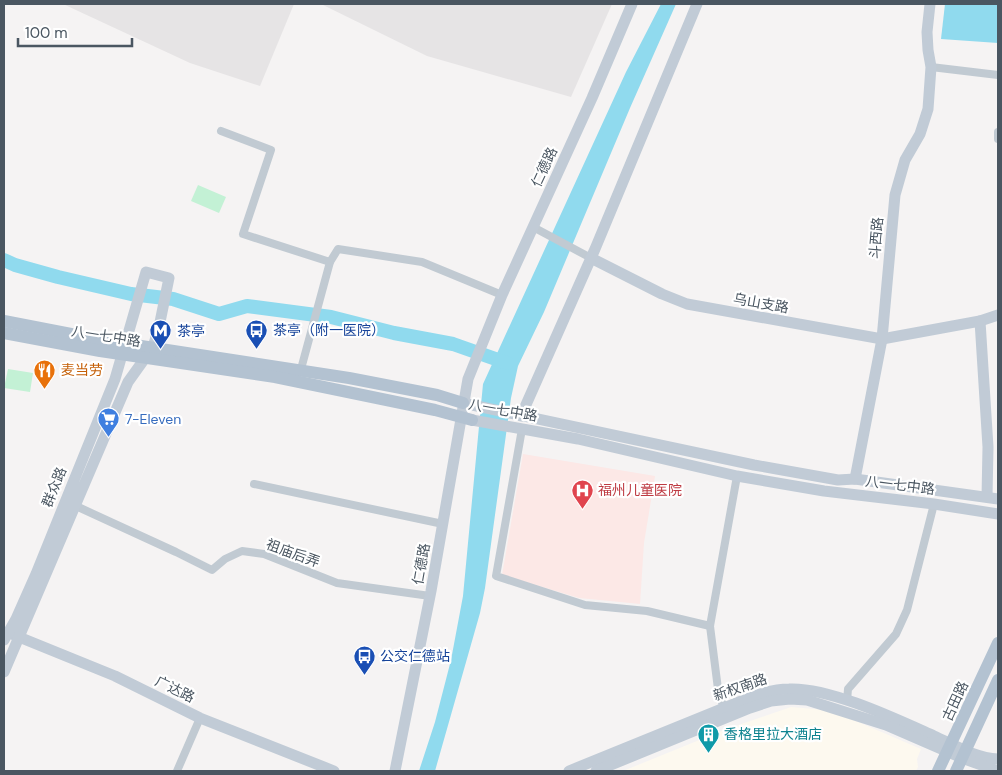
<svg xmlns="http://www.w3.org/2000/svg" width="1002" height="775" viewBox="0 0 1002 775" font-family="'DM Sans','Noto Sans SC',sans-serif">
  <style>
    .commercial { fill: #fdf9ef }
    .education { fill: #e6e4e5 }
    .medical { fill: #fce8e6 }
    .green { fill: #c3f1d5 }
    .water { fill: #90daee }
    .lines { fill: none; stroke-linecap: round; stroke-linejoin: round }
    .river { stroke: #90daee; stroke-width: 14 }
    .street { stroke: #c1cad2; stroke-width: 8 }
    .secondary { stroke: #c1cbd6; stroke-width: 11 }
    .primary { stroke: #b3c2d1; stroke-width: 12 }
    .labels { text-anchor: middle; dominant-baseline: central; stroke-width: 4.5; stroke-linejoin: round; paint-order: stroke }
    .street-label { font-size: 14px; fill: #4a5661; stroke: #fff }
    .transit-label { font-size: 14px; fill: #164399; stroke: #fff; text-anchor: start }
    .food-label { font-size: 14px; fill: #c56008; stroke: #fff; text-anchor: start }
    .shop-label { font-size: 14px; fill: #366cbe; stroke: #fff; text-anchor: start }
    .health-label { font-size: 14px; fill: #be3a42; stroke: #fff; text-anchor: start }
    .culture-label { font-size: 14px; fill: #0d838f; stroke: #fff; text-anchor: start }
  </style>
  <rect width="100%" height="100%" fill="#f5f3f3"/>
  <polygon class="commercial" points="791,707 826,710 842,715 921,749 917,759 918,767 916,771 623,771 724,730"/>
  <g class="education">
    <polygon points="63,4 294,4 260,86 190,63"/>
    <polygon points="321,4 612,4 571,97 427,56"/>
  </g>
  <polygon class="medical" points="523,454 655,476 644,543 640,604 579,598 502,575"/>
  <g class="green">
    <polygon points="198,185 226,197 219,213 191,201"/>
    <polygon points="8,369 33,373 30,392 4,388"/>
  </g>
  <g class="water">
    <polygon points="661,4 676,4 630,108 544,312 518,366 511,398 485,588 480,613 435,771 419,771 435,722 451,660 463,596 483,384 626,72"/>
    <polygon points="945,4 998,4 998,43 941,39"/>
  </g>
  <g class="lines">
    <polyline class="river" points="4,260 15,265 58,277 131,294 173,299 219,314 247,306 331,317 394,333 453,344 507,363"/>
    <g class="street">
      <polyline points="931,67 998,75"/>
      <polyline points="221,131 271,150 243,234 330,262"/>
      <polyline points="998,132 998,139"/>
      <polyline points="533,227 591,258"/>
      <polyline points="301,369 330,262 338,249 422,262 502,295"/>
      <polyline points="522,429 496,576 585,605 647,611 710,626"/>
      <polyline points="254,484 443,524"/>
      <polyline points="76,506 176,552 212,570 225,559 242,551 264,554 337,583 430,596"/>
      <polyline points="847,701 848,689 896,634 907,610 934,504"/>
      <polyline points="725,712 718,689 710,626 737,476"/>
      <polyline points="177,771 200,718"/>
    </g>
    <g class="secondary">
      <polyline points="591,258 662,294 687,304 882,339 980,321 998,315"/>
      <polyline points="980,321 988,447 987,497"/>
      <polyline points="463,403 754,465 838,480 855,479 998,499"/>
      <polyline points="521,416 595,249 697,4"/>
      <polyline points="472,420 578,439 737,476 824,491 934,504 998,514"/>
      <polyline points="855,479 882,339 895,195 905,160 920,134 928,109 931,67 928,50 927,32 930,4"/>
      <polyline points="14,635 115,676 200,718 334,771"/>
      <polyline points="4,640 16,619 36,574 115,379 146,272 169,278 159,327 153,347 128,382 4,672"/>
      <polyline points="395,771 431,591 468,379 502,295 592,98 632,4"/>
      <path d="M569,771l172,-70c15,-6 31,-12 48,-12 40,-2 107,30 145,47 20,9 42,22 64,23"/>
      <polyline points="596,771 750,708 771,701 790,699 807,700 886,725 962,758 998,771"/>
    </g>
    <g class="primary">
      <polyline points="4,321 102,340 349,378 437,395 463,403"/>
      <polyline points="4,333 100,351 275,377 435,410 472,420"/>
      <polyline points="938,771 998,643"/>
      <polyline points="956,771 998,680"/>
    </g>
  </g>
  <defs>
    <symbol id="bus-pin" viewBox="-11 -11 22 30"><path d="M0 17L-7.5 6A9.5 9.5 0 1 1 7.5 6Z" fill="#1a4fb4" stroke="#fff"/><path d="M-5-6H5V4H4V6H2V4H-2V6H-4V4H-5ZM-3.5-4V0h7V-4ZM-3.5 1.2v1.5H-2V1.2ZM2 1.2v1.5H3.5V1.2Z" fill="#fff"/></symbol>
    <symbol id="metro-pin" viewBox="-11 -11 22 30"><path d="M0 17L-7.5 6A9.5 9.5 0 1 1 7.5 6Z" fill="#1a4fb4" stroke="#fff"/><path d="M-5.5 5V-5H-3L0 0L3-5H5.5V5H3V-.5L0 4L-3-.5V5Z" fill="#fff"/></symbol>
    <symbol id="restaurant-pin" viewBox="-11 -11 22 30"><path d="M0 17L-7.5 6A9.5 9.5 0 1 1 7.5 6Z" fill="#e8710a" stroke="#fff"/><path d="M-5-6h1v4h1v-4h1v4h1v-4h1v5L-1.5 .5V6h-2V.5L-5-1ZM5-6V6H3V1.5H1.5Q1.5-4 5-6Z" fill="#fff"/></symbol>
    <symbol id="supermarket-pin" viewBox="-11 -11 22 30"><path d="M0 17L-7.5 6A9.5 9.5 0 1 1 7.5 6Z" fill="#3f7fe0" stroke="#fff"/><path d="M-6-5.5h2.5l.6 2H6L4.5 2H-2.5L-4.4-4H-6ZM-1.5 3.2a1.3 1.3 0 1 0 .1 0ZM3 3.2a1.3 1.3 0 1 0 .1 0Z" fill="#fff"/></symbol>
    <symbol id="hospital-pin" viewBox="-11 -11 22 30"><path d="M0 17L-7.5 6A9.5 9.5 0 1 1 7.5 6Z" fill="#e0444e" stroke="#fff"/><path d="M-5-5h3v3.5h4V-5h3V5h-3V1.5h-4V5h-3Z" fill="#fff"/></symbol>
    <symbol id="building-pin" viewBox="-11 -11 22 30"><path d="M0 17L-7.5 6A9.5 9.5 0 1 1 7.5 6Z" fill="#0f9aa8" stroke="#fff"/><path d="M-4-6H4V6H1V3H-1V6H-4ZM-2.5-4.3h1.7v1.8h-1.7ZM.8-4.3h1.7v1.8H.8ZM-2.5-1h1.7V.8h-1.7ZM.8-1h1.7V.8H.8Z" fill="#fff"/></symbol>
  </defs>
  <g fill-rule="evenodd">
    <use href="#bus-pin" x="244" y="318" width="25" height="34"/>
    <use href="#metro-pin" x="148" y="318" width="25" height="34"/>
    <use href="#restaurant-pin" x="32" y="358" width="25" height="34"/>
    <use href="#supermarket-pin" x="96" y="406" width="25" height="34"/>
    <use href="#hospital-pin" x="570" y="478" width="25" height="34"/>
    <use href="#bus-pin" x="352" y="644" width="25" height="34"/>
    <use href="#building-pin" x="696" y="722" width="25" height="34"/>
  </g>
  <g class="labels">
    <g class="street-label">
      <text transform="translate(544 167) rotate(-65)">仁德路</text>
      <text transform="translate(876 238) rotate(-85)">斗西路</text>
      <text transform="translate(761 303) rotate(10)">乌山支路</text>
      <text transform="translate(106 336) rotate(9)">八一七中路</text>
      <text transform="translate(503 410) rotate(10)">八一七中路</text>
      <text transform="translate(900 485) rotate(7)">八一七中路</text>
      <text transform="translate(54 487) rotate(-68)">群众路</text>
      <text transform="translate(293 553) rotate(20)">祖庙后弄</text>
      <text transform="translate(421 564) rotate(-80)">仁德路</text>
      <text transform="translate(740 687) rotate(-19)">新权南路</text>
      <text transform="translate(175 689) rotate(26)">广达路</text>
      <text transform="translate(955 701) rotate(-65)">古田路</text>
    </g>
    <g class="transit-label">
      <text x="273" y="330">茶亭（附一医院）</text>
      <text x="177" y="331">茶亭</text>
      <text x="380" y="656">公交仁德站</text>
    </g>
    <g class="food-label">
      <text x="61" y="370">麦当劳</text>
    </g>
    <g class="shop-label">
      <text x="125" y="419">7-Eleven</text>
    </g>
    <g class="health-label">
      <text x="598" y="490">福州儿童医院</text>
    </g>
    <g class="culture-label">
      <text x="724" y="734">香格里拉大酒店</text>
    </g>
  </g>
  <rect width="1002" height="775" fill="none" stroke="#4a5661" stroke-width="10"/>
  <path d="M18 38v8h114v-8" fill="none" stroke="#4a5661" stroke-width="2.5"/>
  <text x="25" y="38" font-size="15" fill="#4a5661" stroke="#ffffff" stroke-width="4" paint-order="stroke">100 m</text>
</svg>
